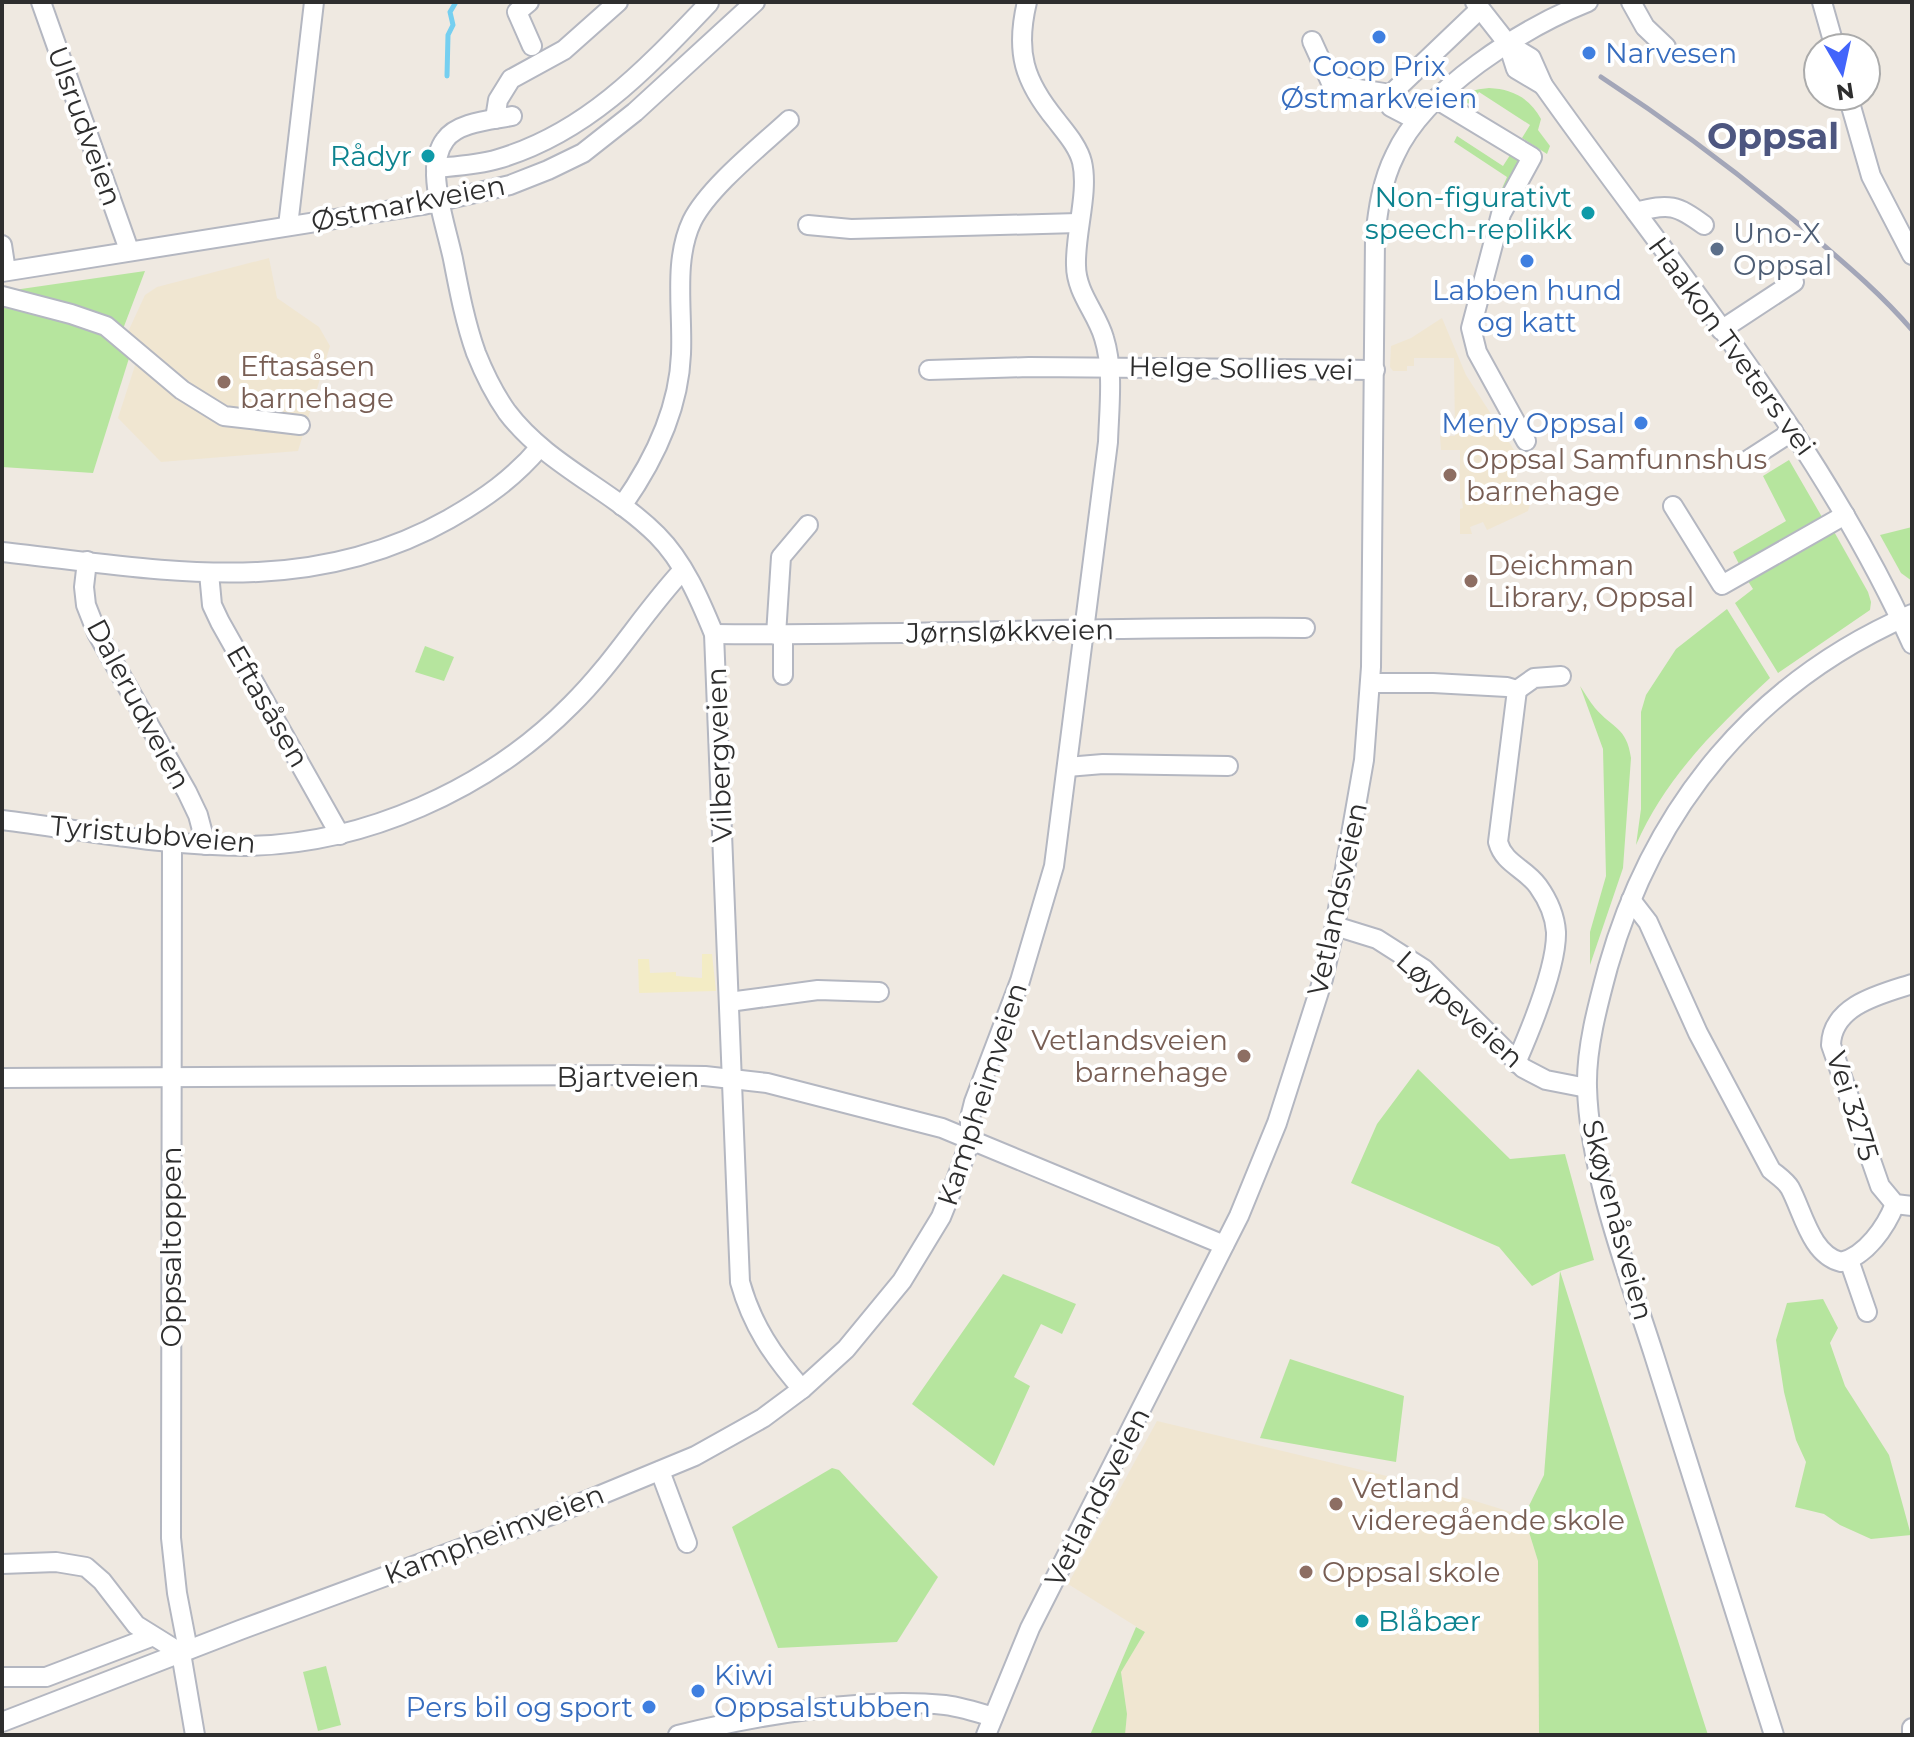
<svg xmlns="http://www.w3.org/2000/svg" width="1914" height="1737" viewBox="0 0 1914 1737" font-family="Montserrat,sans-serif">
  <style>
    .education { fill: #f0e6d1 }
    .green { fill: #b6e59e }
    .sand { fill: #f3ecc5 }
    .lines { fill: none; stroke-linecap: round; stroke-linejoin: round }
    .stream { stroke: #75cff0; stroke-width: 5 }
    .minor-casing { stroke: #b4b7c1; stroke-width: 22 }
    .minor { stroke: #fff; stroke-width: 18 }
    .rail { stroke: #a3a6b8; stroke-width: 5 }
    .shop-dot { fill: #3f7fe0; stroke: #fff; stroke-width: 3 }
    .culture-dot { fill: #0f9aa8; stroke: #fff; stroke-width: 3 }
    .service-dot { fill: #5c6f8a; stroke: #fff; stroke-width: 3 }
    .education-dot { fill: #8d6e63; stroke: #fff; stroke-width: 3 }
    .labels { text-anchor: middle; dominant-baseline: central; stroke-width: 8; stroke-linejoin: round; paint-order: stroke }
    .shop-label { font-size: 28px; fill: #366cbe; stroke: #fff; text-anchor: start }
    .street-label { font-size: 28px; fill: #2e2e2e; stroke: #fff }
    .culture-label { font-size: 28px; fill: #0d838f; stroke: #fff; text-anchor: end }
    .service-label { font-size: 28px; fill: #4e5e75; stroke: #fff; text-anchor: start }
    .education-label { font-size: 28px; fill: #785e54; stroke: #fff; text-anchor: start }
    .district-label { font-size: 36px; font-weight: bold; fill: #4d5680; stroke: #fff }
  </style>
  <rect width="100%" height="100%" fill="#efe9e1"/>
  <g class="education">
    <polygon points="269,258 277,298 319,327 330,346 298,451 161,462 118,418 141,347 127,334 145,295 157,287"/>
    <polygon points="1442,318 1466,375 1523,464 1512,472 1530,504 1528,511 1487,530 1483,522 1470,527 1472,534 1460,534 1460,509 1463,508 1462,500 1460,499 1460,450 1441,450 1440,436 1455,436 1454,358 1414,358 1414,366 1407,366 1407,371 1393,371 1390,367 1391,346 1411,338"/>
    <polygon points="1157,1421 1416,1483 1524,1516 1538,1561 1539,1735 1125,1735 1127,1714 1121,1671 1145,1632 1068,1584"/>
  </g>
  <g class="green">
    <path d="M1489,88c23,1 41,10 52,31l-3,11 12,16 -3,8 -25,-16 8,-13 -51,-33 -8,12 -8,-2c2,-12 16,-13 26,-14z"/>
    <polygon points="1457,136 1503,166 1512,152 1520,159 1498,204 1496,202 1507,177 1454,142"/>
    <polygon points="145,271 123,329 103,315 14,290"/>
    <polygon points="2,305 66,322 107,336 130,355 93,473 2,467"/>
    <polygon points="1789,460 1822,517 1740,566 1733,552 1786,521 1763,476"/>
    <polygon points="1912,527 1912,581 1901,573 1880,535"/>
    <polygon points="1832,528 1868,592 1871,602 1870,610 1778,673 1735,603 1753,589 1746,578"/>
    <path d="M1727,609l43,69c-53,49 -105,100 -134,167l5,-36v-97l5,-17 30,-46z"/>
    <polygon points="425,646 454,657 444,681 415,672"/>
    <path d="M1580,686c5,7 9,15 15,22 17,20 32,19 36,50l-8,110 -33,97v-33l16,-56 -3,-127z"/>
    <polygon points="1418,1069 1510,1159 1565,1154 1594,1260 1560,1271 1708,1735 1539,1735 1538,1561 1524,1516 1544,1475 1560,1271 1532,1286 1499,1247 1351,1183 1377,1124"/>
    <polygon points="1003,1274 1076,1304 1062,1334 1041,1324 1014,1377 1030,1386 994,1466 912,1404"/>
    <polygon points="1823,1299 1838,1328 1830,1343 1845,1386 1889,1455 1911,1535 1871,1539 1840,1525 1824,1514 1795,1507 1806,1462 1796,1440 1784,1392 1776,1340 1787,1303"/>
    <polygon points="1290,1359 1404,1396 1396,1462 1260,1438"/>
    <polygon points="832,1468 839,1470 938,1577 897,1642 778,1648 732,1527"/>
    <polygon points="1136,1627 1145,1632 1121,1672 1127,1714 1125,1735 1090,1735"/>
    <polygon points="326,1666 341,1725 318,1731 303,1672"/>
  </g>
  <polygon class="sand" points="702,954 712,954 716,991 639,993 638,959 649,959 650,973 676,972 676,976 702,978"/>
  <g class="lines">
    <polyline class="stream" points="447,76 448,35 453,25 450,12 456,2"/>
    <defs>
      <g id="minor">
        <polyline points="41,2 129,250"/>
        <polyline points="529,2 517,12 532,46"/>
        <path d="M1475,2l33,42 23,14 12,27c129,182 277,355 369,559"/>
        <polyline points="1631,2 1645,27 1666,47"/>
        <polyline points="1822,2 1835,48"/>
        <polyline points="1312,41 1332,85 1391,94 1391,107 1416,120"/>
        <polyline points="1508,44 1516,69 1543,85"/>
        <polyline points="1391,94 1480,9"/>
        <polyline points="1848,96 1871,176 1912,255"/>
        <polyline points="1436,99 1532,157 1501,214 1471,328 1477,352 1526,441"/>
        <path d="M512,116c-20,4 -55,6 -67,24 -7,9 -9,24 -9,35 1,28 11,56 17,84 6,31 12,63 23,94 8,20 19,42 31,59 40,53 104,77 150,123 27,27 43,65 57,99l26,648c12,43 33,74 62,107"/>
        <polyline points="495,119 498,100 511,79 564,50 618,2"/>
        <path d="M436,168c21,-2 42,-3 62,-9 89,-26 149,-91 211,-156"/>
        <path d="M1636,212c33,-9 41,-7 68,13"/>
        <polyline points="808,225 851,229 1078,223"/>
        <polyline points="288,226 314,2"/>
        <polyline points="2,245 6,271"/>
        <polyline points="2,272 423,205 510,185 548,170 583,153 635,112 755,2"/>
        <polyline points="2,296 71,314 106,326 182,390 224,416 300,425"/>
        <polyline points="1721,330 1794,282"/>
        <polyline points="929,370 1029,367 1375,370"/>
        <polyline points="1748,460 1793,431"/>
        <path d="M622,506c31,-44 57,-98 59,-152 2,-44 -8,-93 11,-133 17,-34 69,-75 97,-101"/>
        <polyline points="1673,506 1722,585 1845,515"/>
        <path d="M2,552c157,17 302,49 447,-33 35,-20 65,-41 91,-72"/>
        <polyline points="87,561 84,587 86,605 97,633 187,792 198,815 206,845"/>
        <polyline points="209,573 212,605 220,622 340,835"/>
        <path d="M714,634c197,2 394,-8 591,-6"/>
        <polyline points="776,635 781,557 808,525"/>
        <polyline points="783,675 783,635"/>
        <path d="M1370,683h63l74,4 10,3 -19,152c6,22 27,26 40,44 10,14 17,30 18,46 1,34 -26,99 -40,131"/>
        <polyline points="1517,690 1534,678 1561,676"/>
        <polyline points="1067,767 1103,764 1228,766"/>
        <path d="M2,820c80,10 161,26 242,26 119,-1 243,-56 327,-141 42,-41 72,-92 112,-135"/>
        <polyline points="172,842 171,1538 177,1593 188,1650"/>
        <path d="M1631,900l17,22 50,111 73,137c7,6 15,11 19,18 13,24 21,67 51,74 25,-6 45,-35 54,-58"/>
        <polyline points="1335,926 1377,939 1424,969 1523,1068 1546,1080 1587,1088"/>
        <path d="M1912,984c-31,10 -80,21 -81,61l49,141 15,18 17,2"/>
        <polyline points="729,1002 818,990 879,992"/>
        <polyline points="2,1078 632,1075 705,1076 767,1083 942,1128 1224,1245"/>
        <polyline points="1849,1260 1867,1312"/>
        <polyline points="660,1471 687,1543"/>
        <polyline points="2,1564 56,1562 86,1567 102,1581 136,1625 181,1653 195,1735"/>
        <polyline points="2,1677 46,1677 151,1637"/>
        <path d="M2,1722l238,-92 317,-117 138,-57 68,-38 39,-29 44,-40 56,-68 39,-64 15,-37 14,-39v-23l4,-16 46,-121 34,-115 54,-424c1,-33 6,-72 -4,-104 -7,-25 -28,-45 -28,-73 -1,-32 13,-73 6,-103 -4,-16 -17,-30 -26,-42 -32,-39 -41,-68 -29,-118"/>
        <path d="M678,1735c79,-20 187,-38 267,-30 16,2 32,7 48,12"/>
        <path d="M986,1735l44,-107 209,-412 38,-93 46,-144 12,-53 29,-166 7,-93 4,-429c3,-29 7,-57 20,-83 30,-66 128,-127 193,-153"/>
        <path d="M1774,1735c-40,-127 -80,-254 -120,-380 -26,-81 -65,-184 -67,-268 -1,-39 11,-83 21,-120 46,-162 149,-286 304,-353"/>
        <polyline points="1912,1735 1912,1728"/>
      </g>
    </defs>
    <use href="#minor" class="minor-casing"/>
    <use href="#minor" class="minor"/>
    <path class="rail" d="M1601,77c75,49 146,102 214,161 34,29 68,58 97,92"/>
  </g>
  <g class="shop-dot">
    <circle cx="1379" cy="37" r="8"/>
    <circle cx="1589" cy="53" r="8"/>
    <circle cx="1527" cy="261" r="8"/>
    <circle cx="1641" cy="423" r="8"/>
    <circle cx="698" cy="1691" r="8"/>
    <circle cx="649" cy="1707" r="8"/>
  </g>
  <g class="culture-dot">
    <circle cx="428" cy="156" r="8"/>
    <circle cx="1588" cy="213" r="8"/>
    <circle cx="1362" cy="1621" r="8"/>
  </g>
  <circle class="service-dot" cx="1717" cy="249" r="8"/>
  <g class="education-dot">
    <circle cx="224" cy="382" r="8"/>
    <circle cx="1450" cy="475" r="8"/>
    <circle cx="1471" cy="581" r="8"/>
    <circle cx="1244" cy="1056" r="8"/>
    <circle cx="1336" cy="1504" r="8"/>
    <circle cx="1306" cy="1572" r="8"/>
  </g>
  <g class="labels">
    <g class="shop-label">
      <text x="1605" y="53">Narvesen</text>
      <text x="1379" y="66" text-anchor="middle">Coop Prix<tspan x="1379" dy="32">Østmarkveien</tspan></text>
      <text x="1527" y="290" text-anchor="middle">Labben hund<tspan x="1527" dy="32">og katt</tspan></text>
      <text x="1625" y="423" text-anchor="end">Meny Oppsal</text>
      <text x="714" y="1675">Kiwi<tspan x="714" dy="32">Oppsalstubben</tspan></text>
      <text x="633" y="1707" text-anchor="end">Pers bil og sport</text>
    </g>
    <g class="street-label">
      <text transform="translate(85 126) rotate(70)">Ulsrudveien</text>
      <text transform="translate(408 203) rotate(-11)">Østmarkveien</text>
      <text transform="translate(1732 346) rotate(54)">Haakon Tveters vei</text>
      <text transform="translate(1241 368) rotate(1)">Helge Sollies vei</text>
      <text transform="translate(1010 631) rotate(-1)">Jørnsløkkveien</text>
      <text transform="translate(139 704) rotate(62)">Dalerudveien</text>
      <text transform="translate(268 706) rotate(60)">Eftasåsen</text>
      <text transform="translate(719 755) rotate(-92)">Vilbergveien</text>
      <text transform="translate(153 834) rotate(5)">Tyristubbveien</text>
      <text transform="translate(1337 899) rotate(-78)">Vetlandsveien</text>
      <text transform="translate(1460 1009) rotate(42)">Løypeveien</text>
      <text x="628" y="1077">Bjartveien</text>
      <text transform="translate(982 1094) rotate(-72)">Kampheimveien</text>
      <text transform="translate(1853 1106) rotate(72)">Vei 3275</text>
      <text transform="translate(1618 1220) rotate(75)">Skøyenåsveien</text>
      <text transform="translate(171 1247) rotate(-90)">Oppsaltoppen</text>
      <text transform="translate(1097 1497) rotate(-63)">Vetlandsveien</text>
      <text transform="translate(494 1534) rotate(-21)">Kampheimveien</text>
    </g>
    <g class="culture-label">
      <text x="412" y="156">Rådyr</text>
      <text x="1572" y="197">Non-figurativt<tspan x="1572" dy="32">speech-replikk</tspan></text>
      <text x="1378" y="1621" text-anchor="start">Blåbær</text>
    </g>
    <g class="service-label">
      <text x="1733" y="233">Uno-X<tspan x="1733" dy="32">Oppsal</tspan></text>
    </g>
    <g class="education-label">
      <text x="240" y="366">Eftasåsen<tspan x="240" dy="32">barnehage</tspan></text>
      <text x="1466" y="459">Oppsal Samfunnshus<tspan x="1466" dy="32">barnehage</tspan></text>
      <text x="1487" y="565">Deichman<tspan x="1487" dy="32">Library, Oppsal</tspan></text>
      <text x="1228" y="1040" text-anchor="end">Vetlandsveien<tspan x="1228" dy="32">barnehage</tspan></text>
      <text x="1352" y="1488">Vetland<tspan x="1352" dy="32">videregående skole</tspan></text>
      <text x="1322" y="1572">Oppsal skole</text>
    </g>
    <g class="district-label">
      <text x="1773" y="136">Oppsal</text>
    </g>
  </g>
  <rect width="1914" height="1737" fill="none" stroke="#2e2e2e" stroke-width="8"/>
  <g transform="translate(1842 72) rotate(171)"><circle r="38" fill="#ffffff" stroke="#ababab" stroke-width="2"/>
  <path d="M0-6L14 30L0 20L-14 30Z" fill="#4264fb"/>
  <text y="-12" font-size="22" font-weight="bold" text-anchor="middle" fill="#2e2e2e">N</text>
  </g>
</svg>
